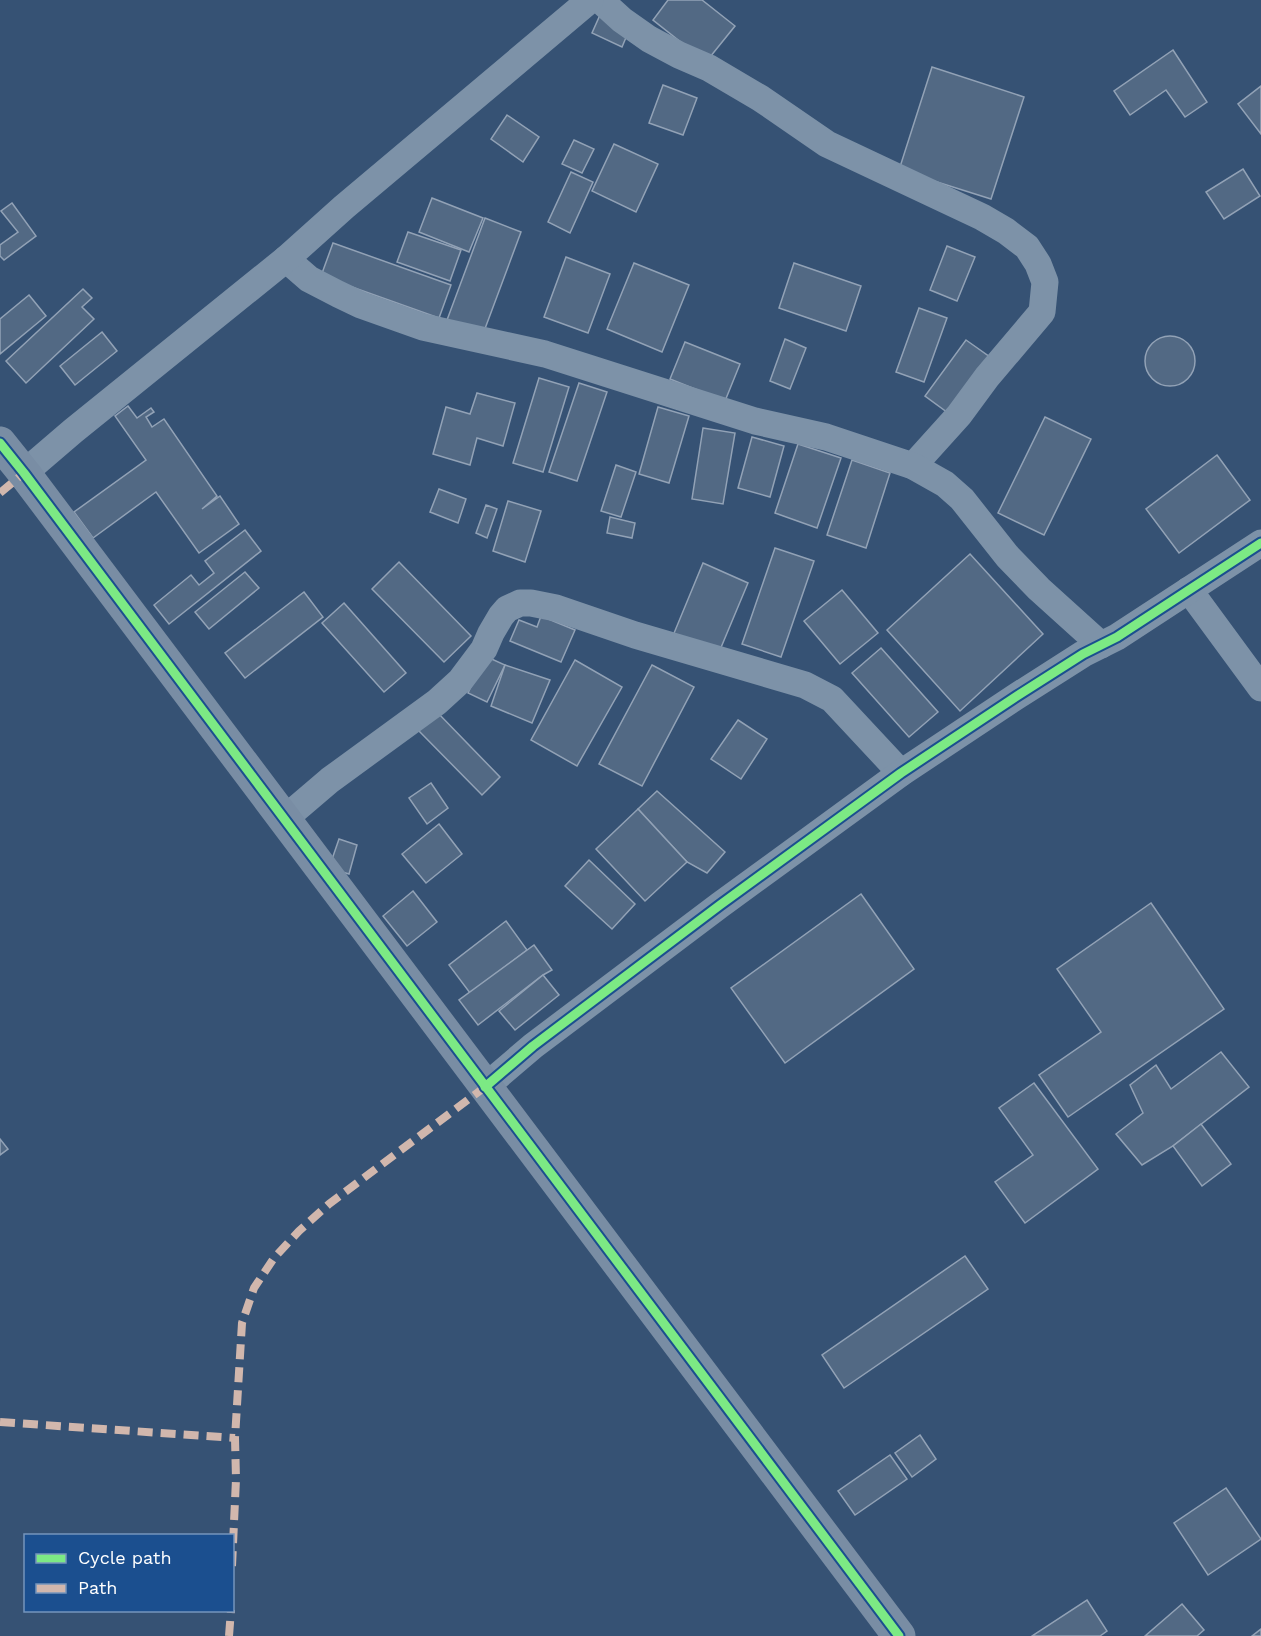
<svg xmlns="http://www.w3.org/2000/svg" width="1261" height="1636" viewBox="0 0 1261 1636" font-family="'Work Sans',sans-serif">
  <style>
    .building { fill: #526984; stroke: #92a2b6; stroke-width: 1.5 }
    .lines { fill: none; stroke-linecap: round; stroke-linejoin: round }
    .street { stroke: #7d92a8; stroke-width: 27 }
    .secondary { stroke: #798da4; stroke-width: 33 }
    .quiet { stroke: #d1b7ad; stroke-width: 8; stroke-dasharray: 15 8; stroke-linecap: butt }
    .cycleway-casing { stroke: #1b4f8f; stroke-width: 13 }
    .cycleway { stroke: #7ce984; stroke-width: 9 }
  </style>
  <rect width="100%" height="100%" fill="#365274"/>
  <g class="building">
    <polygon points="668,0 702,0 735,26 706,62 653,20"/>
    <polygon points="600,15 630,28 622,47 592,33"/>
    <polygon points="1173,50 1207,102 1185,117 1166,90 1130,115 1114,91"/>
    <polygon points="932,67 1024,97 991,199 899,170"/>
    <polygon points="663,85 697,98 683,135 649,123"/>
    <polygon points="1261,86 1261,134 1238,104"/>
    <polygon points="507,115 539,137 523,162 491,139"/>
    <polygon points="574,140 594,149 582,173 562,164"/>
    <polygon points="614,144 658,164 636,212 592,191"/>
    <polygon points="1243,169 1260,196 1224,219 1206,192"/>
    <polygon points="571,172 593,182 570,233 548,222"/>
    <polygon points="432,198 483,218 469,252 419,232"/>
    <polygon points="12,203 36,236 4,260 0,256 0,245 18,232 1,211"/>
    <polygon points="485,218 521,232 483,334 447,320"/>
    <polygon points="408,232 461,250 450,281 397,262"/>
    <polygon points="333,243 451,285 439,318 321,276"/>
    <polygon points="947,246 975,257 957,301 930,290"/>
    <polygon points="566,257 610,274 588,333 544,317"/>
    <polygon points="634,263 689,285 662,352 607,329"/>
    <polygon points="794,263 861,286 846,331 779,308"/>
    <polygon points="83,289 92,298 82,307 94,319 26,383 6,361"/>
    <polygon points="29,295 46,316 0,354 0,319"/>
    <polygon points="919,308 947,318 924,382 896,372"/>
    <polygon points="102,332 117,351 75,385 60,366"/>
    <circle cx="1170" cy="361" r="25"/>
    <polygon points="785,339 806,348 790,389 770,381"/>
    <polygon points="966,340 997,362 955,418 925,396"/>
    <polygon points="685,342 740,364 725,401 670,379"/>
    <polygon points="539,378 569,387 543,472 513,463"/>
    <polygon points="579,383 607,392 577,481 549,472"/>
    <polygon points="477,393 515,403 503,446 477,438 470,465 433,454 446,407 470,414"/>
    <polygon points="128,406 137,418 151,408 154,412 146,417 152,427 164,419 217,496 202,509 220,496 239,524 199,553 156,492 93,538 74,512 146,460 115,416"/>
    <polygon points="658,407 689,416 669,483 639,474"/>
    <polygon points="1045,417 1091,439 1044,535 998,513"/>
    <polygon points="703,428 735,433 723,504 692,499"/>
    <polygon points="752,437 784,446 770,497 738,488"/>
    <polygon points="798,444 841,458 817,528 775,513"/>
    <polygon points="1217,455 1250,500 1179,553 1146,509"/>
    <polygon points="852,460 890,473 866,548 827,535"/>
    <polygon points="616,465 636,472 621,517 601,511"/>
    <polygon points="439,489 466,499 458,523 430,512"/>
    <polygon points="508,501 541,511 525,562 493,551"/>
    <polygon points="486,505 497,509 487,538 476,533"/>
    <polygon points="610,517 635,523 632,538 607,533"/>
    <polygon points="245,530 261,551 169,624 154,605 191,575 199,585 214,573 205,561"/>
    <polygon points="775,548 814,561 781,657 742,644"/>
    <polygon points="970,554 1043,634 960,711 887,630"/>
    <polygon points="399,562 471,636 444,662 372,589"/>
    <polygon points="703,563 748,583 717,657 672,638"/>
    <polygon points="245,572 259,588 209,629 195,612"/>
    <polygon points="842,590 878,633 840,664 804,621"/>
    <polygon points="304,592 323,617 245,678 225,653"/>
    <polygon points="344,603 406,673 384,692 322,623"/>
    <polygon points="541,616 575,630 561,662 510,641 519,620 537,627"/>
    <polygon points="881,648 938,712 909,737 852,673"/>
    <polygon points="485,656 505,665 487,702 468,693"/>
    <polygon points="575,660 622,687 577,766 531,740"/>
    <polygon points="505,665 550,680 532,723 491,706"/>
    <polygon points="652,665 694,687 642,786 599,764"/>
    <polygon points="436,711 500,777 482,795 418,730"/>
    <polygon points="738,720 767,739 741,779 711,759"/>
    <polygon points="431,783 448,808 427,824 409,798"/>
    <polygon points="657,791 725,852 707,873 687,862 638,809"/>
    <polygon points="638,809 687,862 645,901 596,849"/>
    <polygon points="439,824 462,854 426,883 402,854"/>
    <polygon points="339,839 357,845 349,874 329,868"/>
    <polygon points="589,860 635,904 612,929 565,886"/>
    <polygon points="413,891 437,922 407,946 383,916"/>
    <polygon points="861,894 914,969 785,1063 731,988"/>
    <polygon points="1151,903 1224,1009 1068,1117 1039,1075 1101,1032 1057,969"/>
    <polygon points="506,921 527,950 470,993 449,965"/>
    <polygon points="534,945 552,970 543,975 478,1025 459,1000"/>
    <polygon points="543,975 559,995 515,1030 499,1011"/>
    <polygon points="1221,1052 1249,1087 1173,1146 1142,1165 1116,1134 1143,1113 1130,1085 1156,1065 1171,1089"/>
    <polygon points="1034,1083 1098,1169 1025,1223 995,1182 1033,1155 999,1108"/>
    <polygon points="1201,1124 1231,1164 1202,1186 1173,1146"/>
    <polygon points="0,1139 8,1149 0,1155"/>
    <polygon points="965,1256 988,1289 844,1388 822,1355"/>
    <polygon points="920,1435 936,1459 912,1477 895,1453"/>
    <polygon points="890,1455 907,1479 855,1515 838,1491"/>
    <polygon points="1226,1488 1261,1539 1208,1575 1174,1523"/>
    <polygon points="1087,1600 1107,1631 1100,1636 1032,1636"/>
    <polygon points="1182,1604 1204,1630 1197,1636 1145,1636"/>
    <polygon points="1261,1629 1261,1636 1252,1636"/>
  </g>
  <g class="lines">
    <g class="street">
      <polyline points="600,0 622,20 649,39 679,55 709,68 760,98 827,144 982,217 1006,231 1027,247 1038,264 1045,282 1042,312 987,377 959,415 913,466"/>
      <polyline points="286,259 309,279 338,294 361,305 423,327 545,354 755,421 826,437 913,466 945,484 962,499 1008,557 1039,589 1101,645"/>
      <polyline points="24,473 73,431 286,259 344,207 590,0"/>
      <polyline points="1189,590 1261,688"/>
      <polyline points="284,817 296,809 330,780 437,702 460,681 484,649 491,633 501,616 507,609 520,603 531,603 556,608 635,635 805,685 832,699 901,773"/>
      <polyline points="485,1087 533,1046 720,905 901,773 1017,696 1083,654 1117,637 1261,543"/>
    </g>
    <polyline class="secondary" points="0,443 24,473 899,1636"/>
    <g class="quiet">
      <polyline points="0,493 24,473"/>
      <polyline points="0,1422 235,1438"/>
      <polyline points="232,1566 236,1479 235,1438 242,1323 254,1288 274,1258 299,1231 329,1204 485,1087"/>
      <polyline points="229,1636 231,1610"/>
    </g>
    <defs>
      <g id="cycleway">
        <polyline points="0,443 24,473 899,1636"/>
        <polyline points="485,1087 533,1046 720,905 901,773 1017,696 1083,654 1117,637 1261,543"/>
      </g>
    </defs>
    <use href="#cycleway" class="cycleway-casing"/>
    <use href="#cycleway" class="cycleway"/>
  </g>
  <rect x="24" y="1534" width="210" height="78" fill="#1b4f8f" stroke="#7695bc" stroke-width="1.5"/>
  <rect x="36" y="1554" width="30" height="9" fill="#7ce984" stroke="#7695bc" stroke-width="1.5"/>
  <text x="78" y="1564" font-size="18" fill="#ffffff">Cycle path</text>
  <rect x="36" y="1584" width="30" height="9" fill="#d1b7ad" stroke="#7695bc" stroke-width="1.5"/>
  <text x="78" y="1594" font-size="18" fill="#ffffff">Path</text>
</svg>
